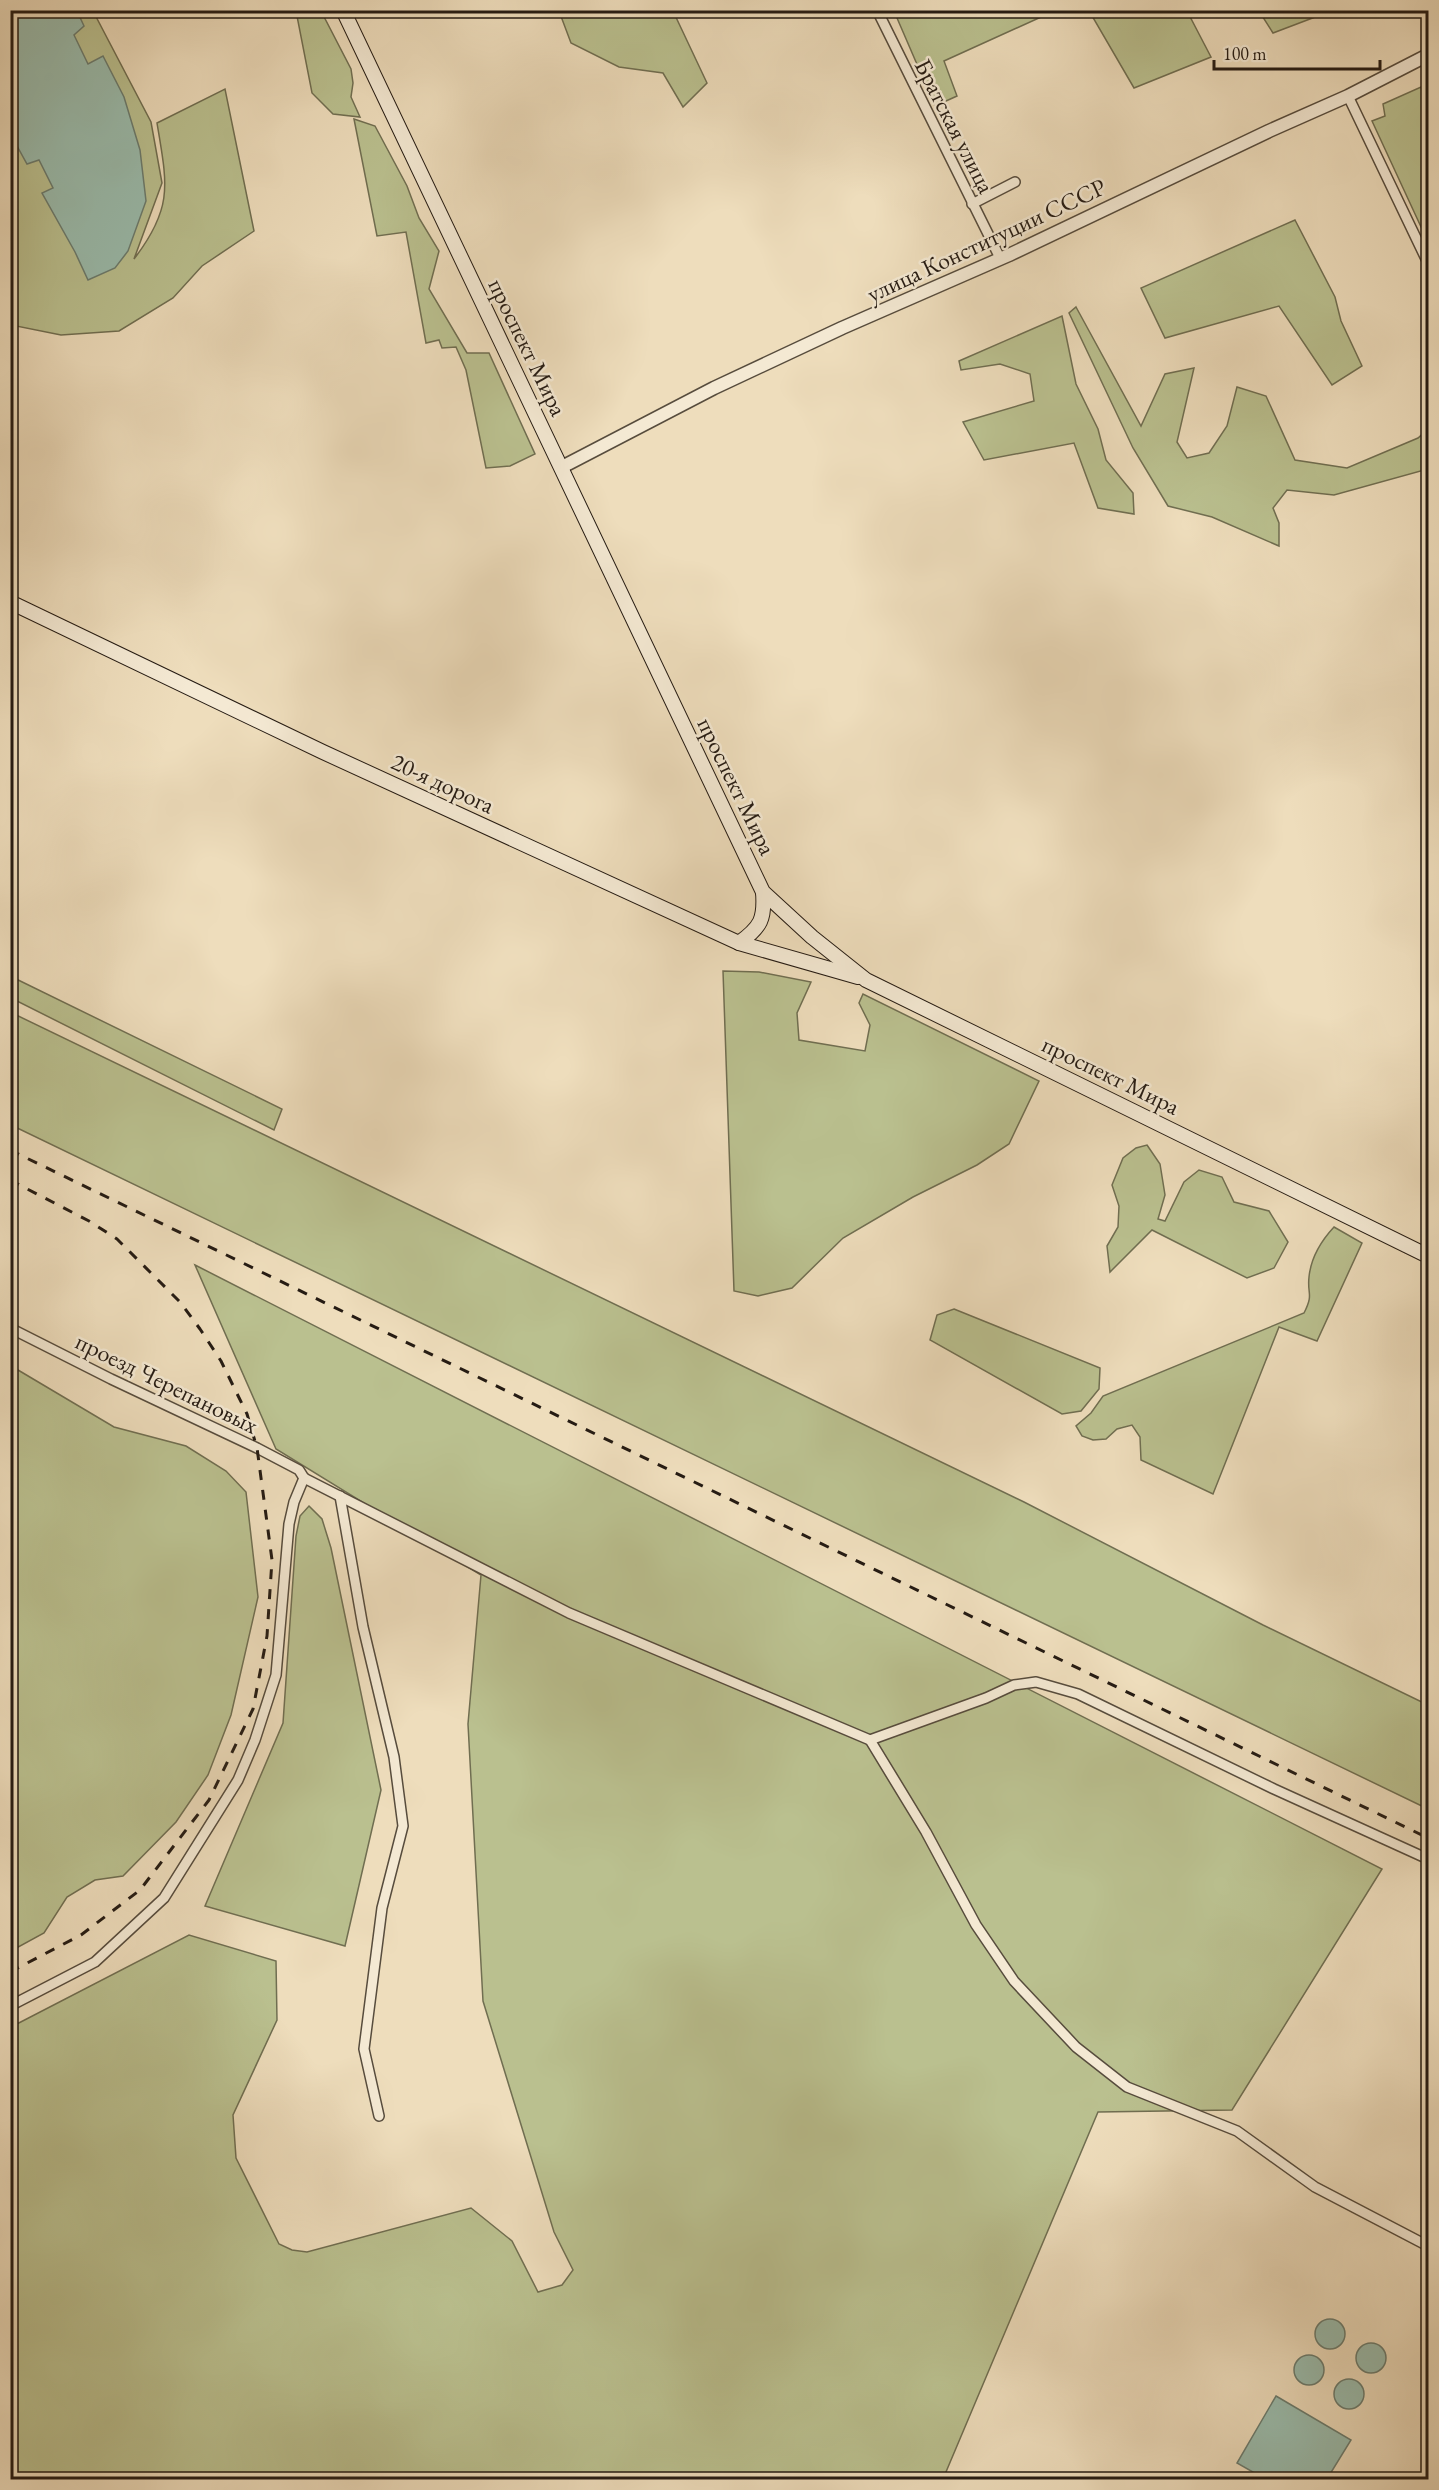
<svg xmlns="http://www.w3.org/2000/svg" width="1439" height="2490" viewBox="0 0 1439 2490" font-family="'EB Garamond',serif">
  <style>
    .green { fill: #bac08f; stroke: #706e51; stroke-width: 1.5 }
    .water { fill: #9abcad; stroke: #6b7c6f; stroke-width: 1.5 }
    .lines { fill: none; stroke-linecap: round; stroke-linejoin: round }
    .minor-casing { stroke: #574c3d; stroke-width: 12 }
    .tertiary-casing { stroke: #574c3d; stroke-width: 15 }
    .secondary-casing { stroke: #251b13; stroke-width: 16 }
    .minor { stroke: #f4e9d3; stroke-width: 9 }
    .tertiary { stroke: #f4e9d3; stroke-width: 12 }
    .secondary { stroke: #f4e9d3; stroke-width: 14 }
    .rail { stroke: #251b13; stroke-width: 3; stroke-dasharray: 10 10; stroke-linecap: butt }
    .labels { text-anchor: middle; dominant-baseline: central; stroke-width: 5; stroke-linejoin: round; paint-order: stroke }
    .street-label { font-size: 24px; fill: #251b13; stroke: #f4e9d3 }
  </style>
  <rect width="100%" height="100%" fill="#eeddbc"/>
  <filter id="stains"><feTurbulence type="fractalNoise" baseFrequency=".00333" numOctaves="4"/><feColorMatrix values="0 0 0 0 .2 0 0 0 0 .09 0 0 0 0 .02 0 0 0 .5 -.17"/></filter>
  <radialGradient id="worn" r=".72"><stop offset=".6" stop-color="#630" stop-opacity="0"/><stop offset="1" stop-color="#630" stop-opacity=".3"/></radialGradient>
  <g class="green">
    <path d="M10,11h83l58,111 11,61 -28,76c40,-52 33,-75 23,-136l68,-34 29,142 -52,35 -29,32 -54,33 -58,4 -50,-10z"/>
    <polygon points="296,11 321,11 351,69 353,83 351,97 360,117 333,114 312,93"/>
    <polygon points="559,11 673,11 707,83 683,107 663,73 619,67 571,43"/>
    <polygon points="894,11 1187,11 1211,57 1134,88 1091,14 1041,17 944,61 957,96 935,106"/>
    <polygon points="1259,11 1331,11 1273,33"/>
    <polygon points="1421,87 1428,107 1428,148 1426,149 1428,153 1428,242 1372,121 1385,116 1383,104"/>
    <polygon points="354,119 375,126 407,186 419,218 439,251 429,289 467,353 489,353 535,454 510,466 486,468 466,370 456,347 442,348 439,340 426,343 406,232 377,236"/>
    <polygon points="1295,220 1335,297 1341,321 1362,366 1332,385 1279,306 1165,338 1141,288"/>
    <polygon points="1076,307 1141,426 1165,374 1194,368 1177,442 1187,458 1209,453 1227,426 1237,387 1266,396 1295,460 1347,468 1418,438 1428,429 1428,469 1334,495 1287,490 1273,508 1279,523 1279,546 1212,517 1168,506 1133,448 1069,313"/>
    <polygon points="1062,316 1076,384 1098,429 1106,460 1133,493 1134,514 1098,508 1074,443 984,460 963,422 1034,401 1030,374 1000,364 961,370 959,361"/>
    <polygon points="723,971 759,972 811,982 797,1013 799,1040 865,1051 870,1025 859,1003 863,994 1039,1081 1009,1144 977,1165 913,1197 843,1238 792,1288 758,1296 734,1291"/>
    <polygon points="10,976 282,1109 274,1130 11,998"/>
    <polygon points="10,1012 1024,1502 1263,1625 1428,1705 1428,1809 11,1125"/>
    <polygon points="1147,1145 1160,1164 1165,1195 1158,1219 1165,1221 1184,1182 1199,1170 1222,1177 1234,1202 1269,1211 1288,1242 1274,1268 1247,1278 1152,1230 1110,1272 1107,1246 1118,1227 1119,1206 1112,1185 1123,1158 1136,1148"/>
    <path d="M1334,1227l28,16 -45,98 -38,-14 -66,167 -72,-34 -1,-23 -8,-12 -15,4 -11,10 -13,1 -11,-4 -6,-10 15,-13 12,-17 201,-83c10,-20 3,-18 5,-36 2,-20 12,-36 25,-50z"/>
    <polygon points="195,1265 1382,1869 1232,2110 1098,2112 943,2479 11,2480 11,2027 189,1935 276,1961 277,2020 233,2115 236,2158 279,2244 292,2250 307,2252 471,2208 512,2241 538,2292 562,2285 573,2270 554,2232 483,2001 468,1724 481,1575 276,1449"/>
    <polygon points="954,1309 1100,1368 1099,1389 1081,1411 1062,1414 930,1340 937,1315"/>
    <polygon points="18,1370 114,1427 186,1446 226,1471 246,1492 258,1597 231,1715 208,1775 176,1822 123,1876 95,1880 67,1897 44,1933 11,1951 10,1380"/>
    <polygon points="309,1506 322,1519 331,1548 381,1790 345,1946 205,1906 283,1723 296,1536 300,1516"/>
  </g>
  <g class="water">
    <polygon points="10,11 77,11 84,26 74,35 88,64 103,56 124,97 140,150 146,201 128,251 115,268 88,280 75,252 42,193 53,188 39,160 27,164 11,135"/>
    <circle cx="1330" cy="2334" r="15"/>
    <circle cx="1371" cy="2358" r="15"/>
    <circle cx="1309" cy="2370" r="15"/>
    <circle cx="1349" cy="2394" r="15"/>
    <polygon points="1276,2396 1351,2440 1327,2479 1265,2479 1237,2463"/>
  </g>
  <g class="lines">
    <defs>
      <g id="minor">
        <polyline points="877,10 1000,258"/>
        <polyline points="1348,96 1428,263"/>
        <polyline points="972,204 1015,182"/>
        <polyline points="10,1328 111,1379 257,1448 299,1470 304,1478"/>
        <polyline points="304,1478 569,1613 870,1740 986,1698 1014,1685 1036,1682 1078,1694 1274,1789 1428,1859"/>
        <polyline points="340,1496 363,1627 394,1757 403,1826 382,1908 364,2049 379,2116"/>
        <polyline points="870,1740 926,1832 976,1925 1014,1981 1076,2047 1127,2087 1237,2131 1315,2187 1428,2246"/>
        <polyline points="10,2006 95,1962 164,1898 238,1780 255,1740 276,1675 289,1524 294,1502 304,1478"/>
      </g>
      <polyline id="tertiary" points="562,467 714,388 842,328 1009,255 1269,131 1348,96 1428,55"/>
      <g id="secondary">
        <polyline points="343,10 763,892 812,937 866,980 1428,1256"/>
        <polyline points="10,602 323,752 739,943 858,977"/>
        <path d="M739,943c22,-16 26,-24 24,-51"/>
      </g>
    </defs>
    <use href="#minor" class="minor-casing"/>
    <use href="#tertiary" class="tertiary-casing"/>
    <use href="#secondary" class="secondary-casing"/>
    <use href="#minor" class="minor"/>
    <use href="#tertiary" class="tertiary"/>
    <use href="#secondary" class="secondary"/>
    <g class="rail">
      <polyline points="10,1150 1428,1838"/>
      <polyline points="10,1180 89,1221 117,1239 180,1302 200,1329 221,1361 247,1414 257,1448 272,1560 267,1636 253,1709 209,1800 140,1890 81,1935 10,1972"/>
    </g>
  </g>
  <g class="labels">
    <g class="street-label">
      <text transform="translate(955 126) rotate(63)">Братская улица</text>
      <text transform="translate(986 240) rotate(-25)">улица Конституции СССР</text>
      <text transform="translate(528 347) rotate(64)">проспект Мира</text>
      <text transform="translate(443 783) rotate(25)">20-я дорога</text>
      <text transform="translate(737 786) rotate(64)">проспект Мира</text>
      <text transform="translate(1111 1075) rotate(26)">проспект Мира</text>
      <text transform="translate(167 1383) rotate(26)">проезд Черепановых</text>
    </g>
  </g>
  <rect width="1439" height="2490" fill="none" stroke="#eeddbc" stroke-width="36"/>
  <rect x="12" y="12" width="1415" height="2466" fill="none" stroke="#251b13" stroke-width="3"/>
  <rect x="18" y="18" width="1403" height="2454" fill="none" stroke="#251b13" stroke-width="1.5"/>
  <path d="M1214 60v9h166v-9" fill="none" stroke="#251b13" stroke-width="3"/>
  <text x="1223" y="60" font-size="18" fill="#251b13" stroke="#f4e9d3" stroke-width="4.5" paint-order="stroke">100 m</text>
  <rect width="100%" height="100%" filter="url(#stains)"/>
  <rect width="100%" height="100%" fill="url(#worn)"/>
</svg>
